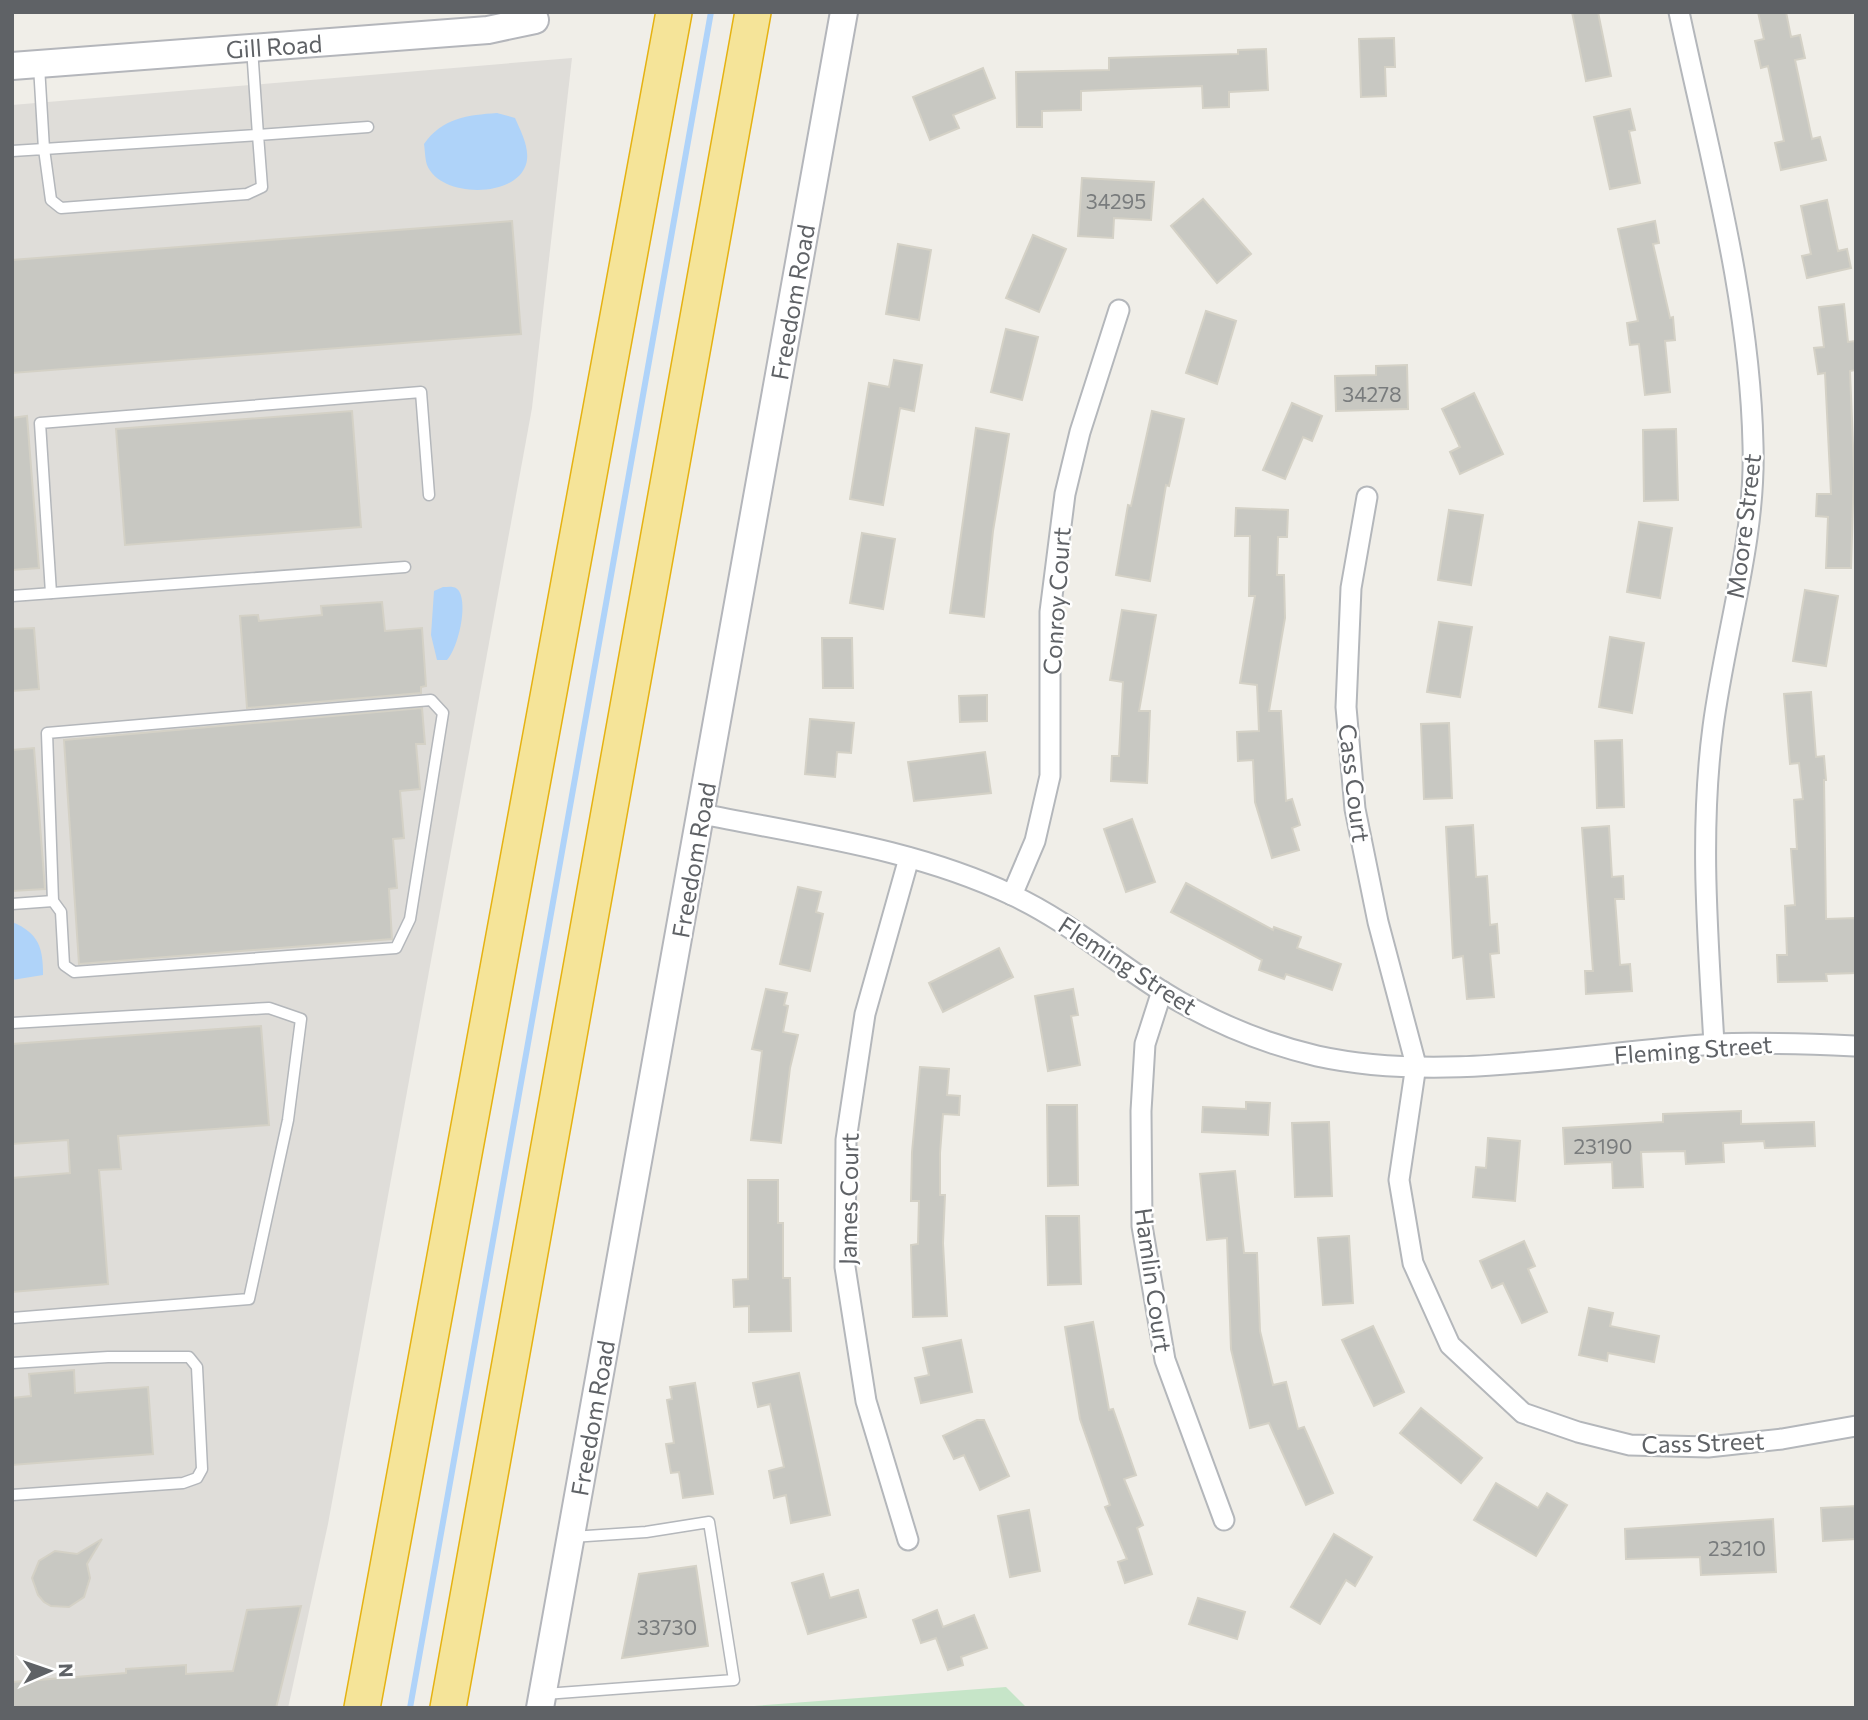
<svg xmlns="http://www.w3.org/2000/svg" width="1868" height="1720" viewBox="0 0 1868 1720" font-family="Commissioner,sans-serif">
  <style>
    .industrial { fill: #dfddd9 }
    .green { fill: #c6e5c8 }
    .water { fill: #afd3f9 }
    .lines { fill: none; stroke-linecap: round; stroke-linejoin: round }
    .stream { stroke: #afd3f9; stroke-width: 6 }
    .building { fill: #c8c8c2; stroke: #d4d1c6; stroke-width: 2 }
    .lane-casing { stroke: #b4b7bb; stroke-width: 13 }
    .street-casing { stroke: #b4b7bb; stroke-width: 23 }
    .secondary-casing { stroke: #b4b6bb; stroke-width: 30 }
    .highway-casing { stroke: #e5b212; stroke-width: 38 }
    .lane { stroke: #fff; stroke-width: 10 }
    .street { stroke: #fff; stroke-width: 19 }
    .secondary { stroke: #fff; stroke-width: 26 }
    .highway { stroke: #f5e499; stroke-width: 35 }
    .labels { text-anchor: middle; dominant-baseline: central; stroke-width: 5; stroke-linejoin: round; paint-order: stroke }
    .number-label { font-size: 21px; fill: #797c7d }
    .street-label { font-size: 24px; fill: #5f6266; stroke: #fff }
  </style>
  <rect width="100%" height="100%" fill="#f0eee8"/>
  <polygon class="industrial" points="572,58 532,408 328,1524 288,1708 12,1708 12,105"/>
  <polygon class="green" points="1006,1687 1027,1708 726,1708"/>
  <g class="water">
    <path d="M497,113l18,5c6,14 18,35 9,51 -15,29 -84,28 -97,-4 -2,-6 -2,-15 -3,-21 18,-26 44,-29 73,-31z"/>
    <path d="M443,587c6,0 12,-2 16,4 9,15 -1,57 -12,69h-10l-6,-25 3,-44z"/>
    <path d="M12,922c27,11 31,26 31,53l-31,5z"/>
  </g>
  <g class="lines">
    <polyline class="stream" points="410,1708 711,12"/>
  </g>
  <g class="building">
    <polygon points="1572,12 1598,12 1611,76 1586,81"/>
    <polygon points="1758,12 1786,12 1791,37 1800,35 1805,58 1795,60 1812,139 1820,137 1826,160 1781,170 1775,143 1784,141 1768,66 1761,68 1755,41 1764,39"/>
    <polygon points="1394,38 1395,67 1385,67 1386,96 1361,97 1359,39"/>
    <polygon points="1266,49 1268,90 1229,92 1229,107 1203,108 1202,86 1081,91 1081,110 1042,111 1042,127 1017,127 1016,72 1109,70 1109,58 1238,54 1238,50"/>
    <polygon points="983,68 995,98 953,115 959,128 930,140 913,97"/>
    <polygon points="1630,109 1635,130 1629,131 1640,183 1610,189 1594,117"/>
    <polygon points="1082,178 1154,182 1151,220 1114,218 1113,238 1078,236"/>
    <polygon points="1203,199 1251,254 1217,283 1171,226"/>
    <polygon points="1827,200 1838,251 1847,249 1851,268 1807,278 1802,256 1811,254 1801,206"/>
    <polygon points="512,221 521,334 12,373 12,260"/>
    <polygon points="1655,221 1659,243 1653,244 1670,318 1673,317 1675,340 1665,341 1670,392 1645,395 1639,344 1630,345 1627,323 1638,321 1618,229"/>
    <polygon points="1033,235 1066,249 1039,312 1006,298"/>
    <polygon points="898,244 931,250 919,320 886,314"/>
    <polygon points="1844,304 1848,342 1856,341 1856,370 1850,371 1854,470 1851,568 1826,568 1828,517 1816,516 1817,494 1831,494 1825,373 1818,374 1814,348 1824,347 1819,307"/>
    <polygon points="1206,311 1236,321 1217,384 1186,373"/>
    <polygon points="1006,329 1038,337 1022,400 991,392"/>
    <polygon points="894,360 922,365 914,411 900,408 883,505 850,499 869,383 889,387"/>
    <polygon points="1407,365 1408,409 1336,411 1335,376 1376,375 1376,366"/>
    <polygon points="1474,393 1503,454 1460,474 1450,452 1460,447 1442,409"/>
    <polygon points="1292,403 1322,416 1312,441 1303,437 1285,479 1263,470"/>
    <polygon points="352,411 361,527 125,545 116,429"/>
    <polygon points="1152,411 1184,419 1169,486 1166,485 1150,581 1116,575 1128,505 1131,506"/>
    <polygon points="27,416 39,568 12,570 12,418"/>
    <polygon points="976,428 1009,434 993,531 984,617 950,613"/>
    <polygon points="1676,429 1678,500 1644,501 1643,430"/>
    <polygon points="1236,508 1288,510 1287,537 1278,537 1277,575 1284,575 1285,618 1269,711 1281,711 1286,801 1292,799 1300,825 1292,828 1299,850 1272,858 1255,802 1253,760 1238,761 1237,732 1259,731 1257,685 1240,683 1255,596 1249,596 1250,536 1235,536"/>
    <polygon points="1449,510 1483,515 1471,585 1438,580"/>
    <polygon points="1639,522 1672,528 1660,598 1627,592"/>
    <polygon points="862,533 895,539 883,609 850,603"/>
    <polygon points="1805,590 1838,596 1826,666 1793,661"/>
    <polygon points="382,602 385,631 422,628 426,686 421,687 421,693 247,708 240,616 258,615 259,621 322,615 321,606"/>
    <polygon points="1122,610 1156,615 1139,711 1150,711 1147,783 1111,781 1112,756 1119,756 1123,682 1110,680"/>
    <polygon points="1439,622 1472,627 1460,697 1427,692"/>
    <polygon points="34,628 39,689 12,691 12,629"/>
    <polygon points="1610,637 1644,643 1632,713 1599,707"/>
    <polygon points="822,638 852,638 853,688 823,688"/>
    <polygon points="1811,692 1816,757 1824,756 1826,780 1824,780 1826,919 1856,918 1856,973 1826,974 1827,981 1778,982 1777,955 1787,955 1785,906 1795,905 1791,849 1797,849 1794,800 1803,799 1799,763 1790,764 1784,694"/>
    <polygon points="987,695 987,721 960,722 959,696"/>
    <polygon points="422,708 425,744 416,744 420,789 400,791 404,838 393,839 397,888 389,889 392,939 79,964 64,740"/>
    <polygon points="810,719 854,723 851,753 837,752 835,777 805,774"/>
    <polygon points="1449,723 1452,798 1424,799 1421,724"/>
    <polygon points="1622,740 1624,807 1597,808 1595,741"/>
    <polygon points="34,748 45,889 12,891 12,750"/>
    <polygon points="985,752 991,793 914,801 908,762"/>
    <polygon points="1132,819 1155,882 1126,892 1104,829"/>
    <polygon points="1473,825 1476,877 1487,876 1490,925 1497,924 1499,953 1490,954 1494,997 1467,999 1463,956 1453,958 1446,827"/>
    <polygon points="1609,826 1612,877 1623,876 1624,899 1615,899 1620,965 1630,964 1632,991 1586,994 1585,971 1593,971 1582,828"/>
    <polygon points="1186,883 1273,930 1274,927 1301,937 1297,948 1341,964 1332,990 1286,974 1284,979 1259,970 1262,960 1171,912"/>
    <polygon points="798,887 821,892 816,912 823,914 810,971 780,964"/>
    <polygon points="999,948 1013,977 943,1012 929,983"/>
    <polygon points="766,989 787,993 784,1005 788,1006 783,1032 798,1035 790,1068 781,1143 751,1140 762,1051 752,1049"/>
    <polygon points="1073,989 1078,1015 1071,1016 1080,1065 1048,1071 1035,996"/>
    <polygon points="261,1026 269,1125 118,1136 121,1169 99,1170 108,1284 12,1292 12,1178 70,1173 68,1140 12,1144 12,1044"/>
    <polygon points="920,1067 949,1069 947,1095 960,1096 959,1115 943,1114 940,1153 940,1195 945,1195 943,1243 947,1316 913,1317 911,1245 918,1244 919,1201 911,1201 912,1152"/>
    <polygon points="1246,1102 1270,1103 1268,1135 1202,1132 1203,1107 1246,1109"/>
    <polygon points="1047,1105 1077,1105 1078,1185 1048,1186"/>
    <polygon points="1741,1111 1741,1124 1814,1122 1815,1146 1765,1148 1764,1141 1723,1143 1724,1162 1686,1164 1685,1151 1641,1152 1643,1187 1613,1188 1612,1162 1565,1164 1563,1128 1663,1122 1663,1114"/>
    <polygon points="1329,1122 1332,1196 1295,1197 1292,1123"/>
    <polygon points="1488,1138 1520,1141 1515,1201 1473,1197 1476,1167 1486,1168"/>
    <polygon points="1235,1171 1244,1253 1257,1253 1260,1331 1273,1385 1286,1382 1298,1429 1304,1427 1333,1493 1306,1505 1269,1423 1250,1428 1231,1349 1227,1238 1207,1240 1200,1174"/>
    <polygon points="748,1180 778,1180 778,1223 783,1223 783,1278 790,1278 791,1331 749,1332 749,1306 734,1307 733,1280 748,1279"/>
    <polygon points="1046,1216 1079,1216 1081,1284 1048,1285"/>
    <polygon points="1349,1236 1353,1303 1323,1305 1318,1238"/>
    <polygon points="1524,1241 1535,1266 1528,1269 1547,1312 1522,1323 1503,1283 1492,1288 1480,1261"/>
    <polygon points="1589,1308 1613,1313 1610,1326 1659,1336 1654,1362 1608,1353 1607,1361 1579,1355"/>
    <polygon points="1093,1322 1109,1410 1113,1409 1136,1475 1124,1479 1143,1525 1137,1528 1152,1574 1125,1583 1118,1562 1127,1559 1105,1507 1110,1505 1080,1419 1065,1327"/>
    <polygon points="1373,1326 1404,1392 1374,1406 1342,1340"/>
    <polygon points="961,1340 972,1392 921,1403 915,1378 929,1375 923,1348"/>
    <polygon points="74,1370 75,1393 148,1387 153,1454 12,1465 12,1398 31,1396 29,1374"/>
    <polygon points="799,1373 830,1515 791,1523 786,1495 774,1498 769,1471 784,1467 770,1404 758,1407 753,1383"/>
    <polygon points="695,1383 713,1494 683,1498 679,1472 671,1473 666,1444 674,1443 667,1400 672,1399 670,1387"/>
    <polygon points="1421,1408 1482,1458 1461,1483 1400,1433"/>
    <polygon points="977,1420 984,1420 1009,1476 980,1490 964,1455 954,1459 943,1436"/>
    <polygon points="1496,1483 1538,1508 1547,1493 1567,1505 1536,1556 1474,1520"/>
    <polygon points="1856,1506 1856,1539 1823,1541 1821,1508"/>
    <polygon points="1029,1510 1040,1571 1010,1577 998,1516"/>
    <polygon points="1773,1519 1776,1572 1701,1575 1700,1557 1626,1559 1625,1529"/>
    <polygon points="1334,1534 1372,1557 1355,1586 1346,1580 1320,1624 1291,1607"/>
    <polygon points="102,1539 87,1564 90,1578 84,1597 69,1607 51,1606 44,1602 38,1595 32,1578 39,1561 55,1551 77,1554"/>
    <polygon points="696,1566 708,1646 622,1658 639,1574"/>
    <polygon points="823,1574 830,1598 858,1590 866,1617 808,1634 792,1583"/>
    <polygon points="1198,1598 1245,1612 1237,1639 1189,1624"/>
    <polygon points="301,1606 276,1708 12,1708 12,1682 126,1673 126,1669 186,1665 186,1674 233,1671 247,1610"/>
    <polygon points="937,1610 943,1627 974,1615 987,1648 961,1657 963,1665 948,1670 936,1638 921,1643 913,1620"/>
  </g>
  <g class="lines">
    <defs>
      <g id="lane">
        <polyline points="39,66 44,149 258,135 252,48"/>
        <polyline points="12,151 44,149 51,200 61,208 247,194 262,187 258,135 368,127"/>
        <polyline points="51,593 40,423 421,392 429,495"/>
        <polyline points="12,596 405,567"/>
        <polygon points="431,700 443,713 410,919 396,948 74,972 64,965 61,912 53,901 47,733"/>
        <polyline points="12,904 53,901"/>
        <polyline points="12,1023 269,1008 301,1019 288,1120 249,1299 12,1318"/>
        <polyline points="12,1363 108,1357 189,1357 197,1367 202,1469 197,1478 183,1483 12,1495"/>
        <polyline points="545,1694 734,1680 709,1522 646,1532 572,1537"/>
      </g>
      <g id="street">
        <path d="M1679,12c30,142 71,287 74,433 3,95 -28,189 -40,282 -14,106 -5,211 1,317"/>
        <polyline points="1367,497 1351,588 1346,707 1355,809 1378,922 1416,1065 1399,1180 1413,1263 1450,1345 1523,1413 1578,1432 1630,1445 1708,1447 1782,1439 1856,1426"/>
        <path d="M702,814c103,21 214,35 310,81 54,25 99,64 148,95 48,30 102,53 157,66 128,28 270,-4 399,-12 47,-2 93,0 140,2"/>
        <polyline points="1012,895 1035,841 1050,776 1050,612 1065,494 1080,432 1119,310"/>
        <polyline points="1162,991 1145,1044 1141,1111 1142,1226 1165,1360 1224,1520"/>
        <polyline points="908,1540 866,1401 845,1267 846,1140 865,1014 909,858"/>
      </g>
      <g id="secondary">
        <polyline points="12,66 488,30 535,20"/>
        <polyline points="540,1708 844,12"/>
      </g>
      <g id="highway">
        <polyline points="362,1708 674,12"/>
        <polyline points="448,1708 753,12"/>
      </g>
    </defs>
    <use href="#lane" class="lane-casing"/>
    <use href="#street" class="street-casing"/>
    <use href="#secondary" class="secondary-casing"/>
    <use href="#highway" class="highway-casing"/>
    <use href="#lane" class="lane"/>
    <use href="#street" class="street"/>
    <use href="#secondary" class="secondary"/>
    <use href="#highway" class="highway"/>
  </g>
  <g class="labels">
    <g class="number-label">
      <text x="1116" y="200">34295</text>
      <text x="1372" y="393">34278</text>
      <text x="1603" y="1145">23190</text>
      <text x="1737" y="1547">23210</text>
      <text x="667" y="1626">33730</text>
    </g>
    <g class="street-label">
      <text transform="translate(274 46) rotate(-4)">Gill Road</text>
      <text transform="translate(792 302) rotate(-80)">Freedom Road</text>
      <text transform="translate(1743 526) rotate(-83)">Moore Street</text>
      <text transform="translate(1056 601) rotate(-86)">Conroy Court</text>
      <text transform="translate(1355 783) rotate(83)">Cass Court</text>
      <text transform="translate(693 860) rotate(-80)">Freedom Road</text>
      <text transform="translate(1128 965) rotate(33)">Fleming Street</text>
      <text transform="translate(1693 1049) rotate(-4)">Fleming Street</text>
      <text transform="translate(848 1199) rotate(-89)">James Court</text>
      <text transform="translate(1154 1280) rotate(82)">Hamlin Court</text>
      <text transform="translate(592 1418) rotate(-80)">Freedom Road</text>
      <text transform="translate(1703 1442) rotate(-2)">Cass Street</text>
    </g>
  </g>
  <rect width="1868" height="1720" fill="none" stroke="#5f6266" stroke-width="28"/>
  <g transform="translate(49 1671) rotate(88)" stroke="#ffffff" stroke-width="5" paint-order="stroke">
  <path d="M0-5L12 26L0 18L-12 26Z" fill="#5f6266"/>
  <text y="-10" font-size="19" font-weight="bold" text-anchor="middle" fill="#5f6266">N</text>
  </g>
</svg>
